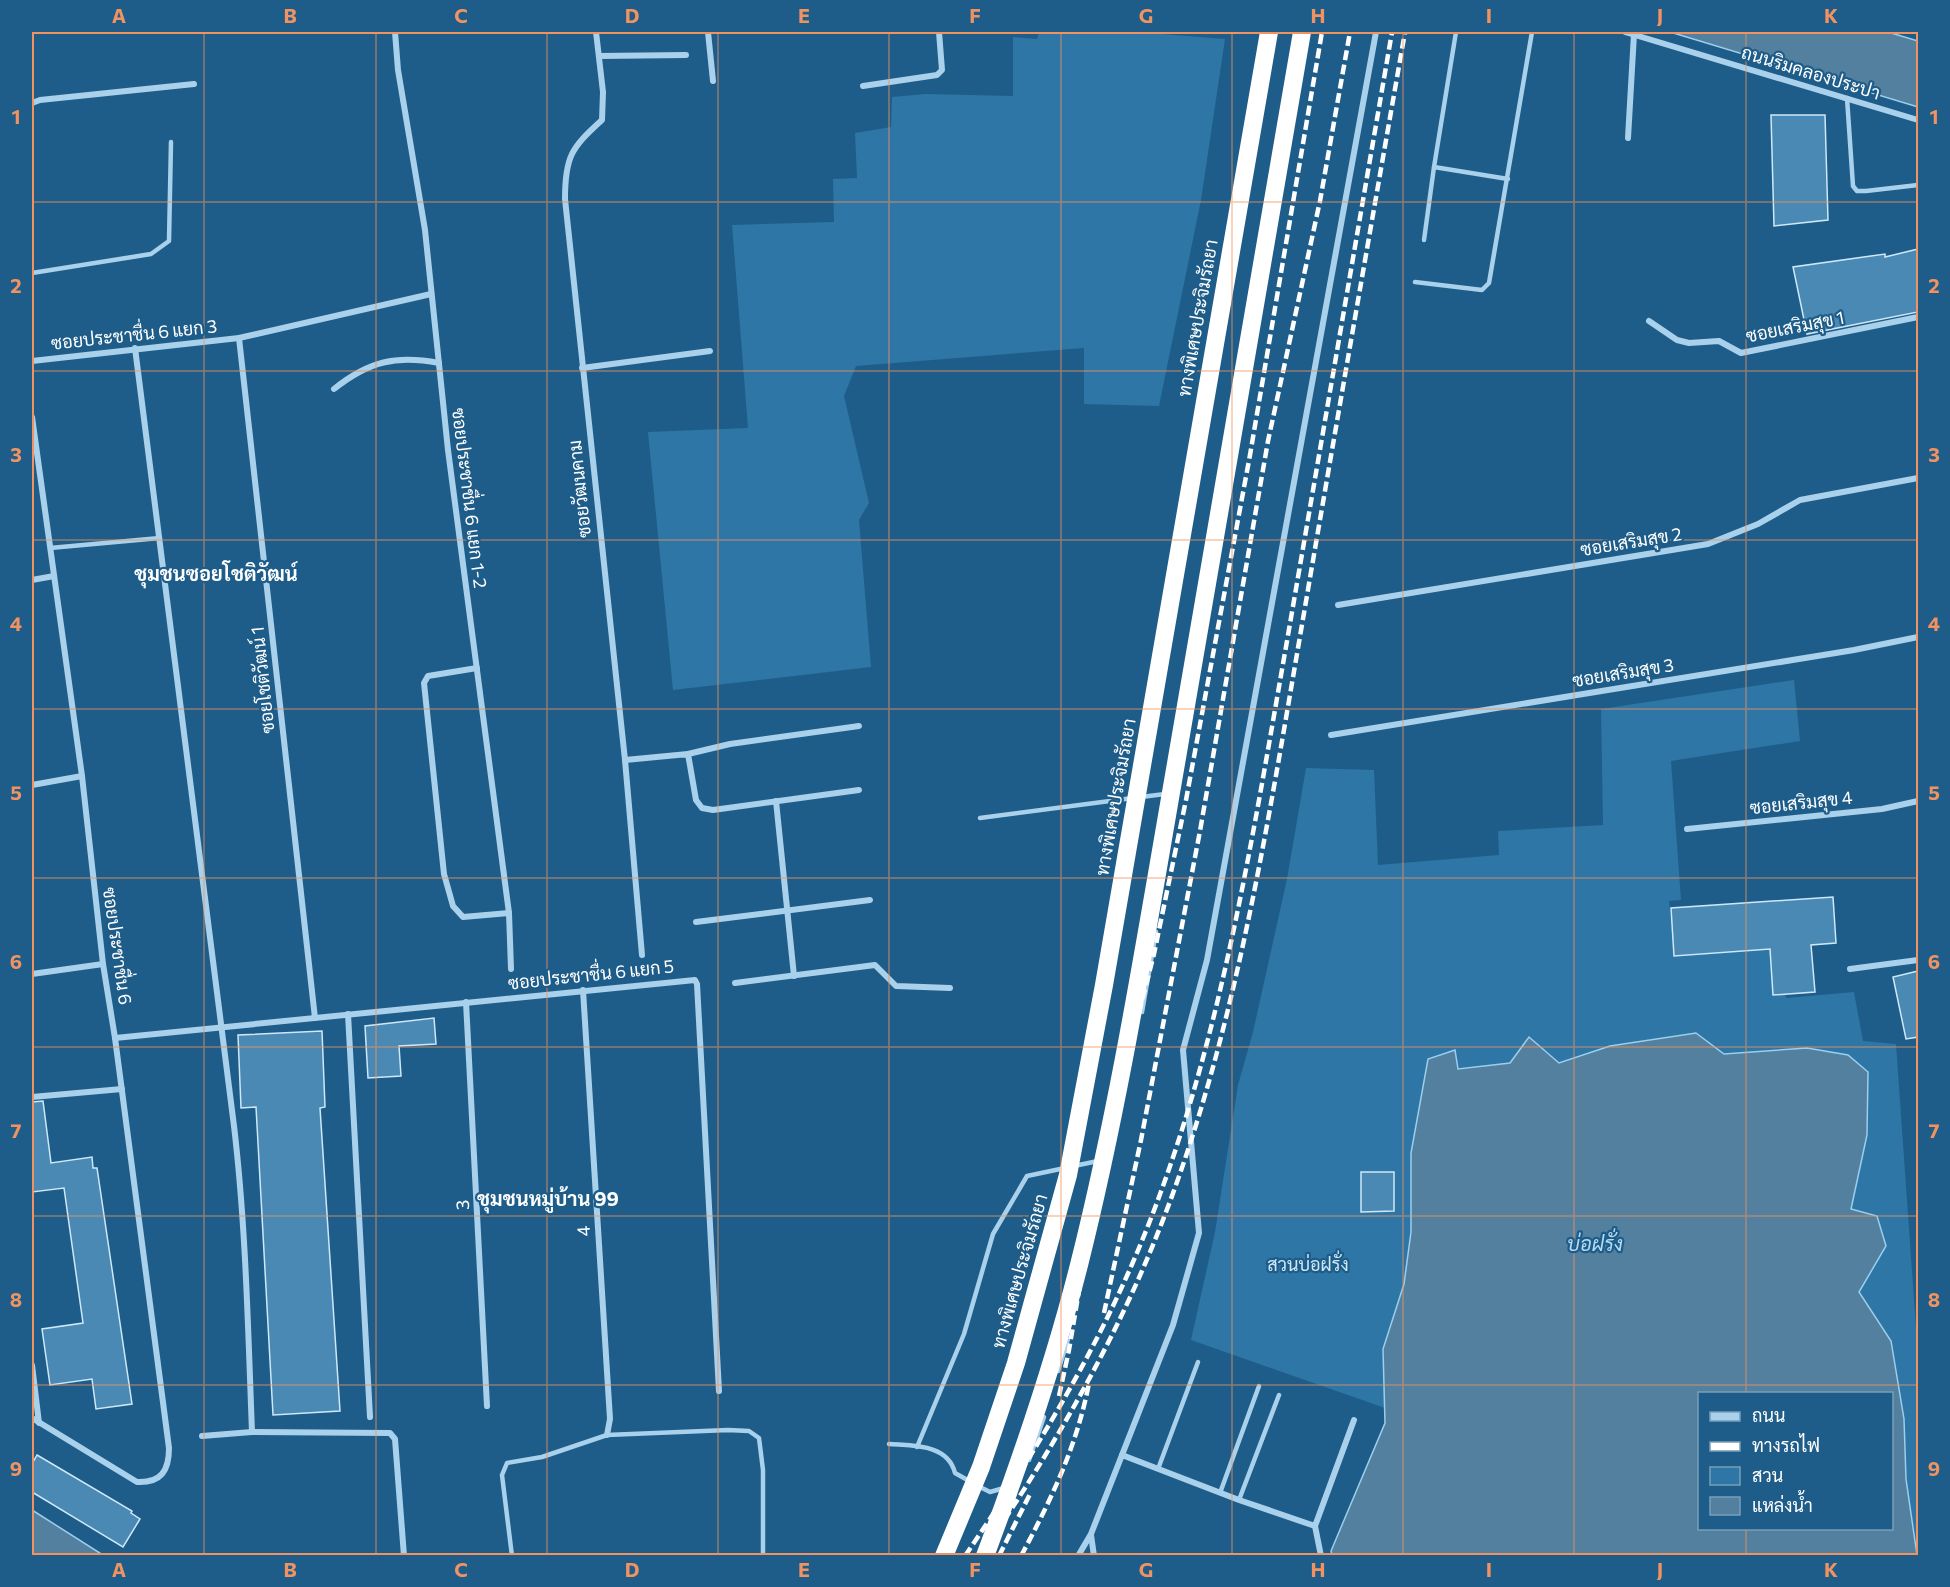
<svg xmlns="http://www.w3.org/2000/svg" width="1950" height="1587" viewBox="0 0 1950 1587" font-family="Commissioner,Sarabun,sans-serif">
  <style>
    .green { fill: #2e76a5 }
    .water { fill: #53809e; stroke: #9cceed; stroke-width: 1.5; fill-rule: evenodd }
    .building { fill: #4a89b3; stroke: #cee8f8; stroke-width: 1.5 }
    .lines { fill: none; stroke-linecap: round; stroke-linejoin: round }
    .service { stroke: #a9d1eb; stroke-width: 4.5 }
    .minor { stroke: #a9d1eb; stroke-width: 6 }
    .rail { stroke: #fff; stroke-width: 4.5; stroke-dasharray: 10 4.5; stroke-linecap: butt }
    .motorway-bridge { stroke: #fff; stroke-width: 18 }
    .grid { fill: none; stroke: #f09361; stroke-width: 1.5; stroke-opacity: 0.55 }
    .labels { text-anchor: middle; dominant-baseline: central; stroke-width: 4.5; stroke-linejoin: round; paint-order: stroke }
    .street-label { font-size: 18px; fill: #fff; stroke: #1e5d89 }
    .park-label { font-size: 18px; fill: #cee8f8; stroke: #1e5d89 }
    .neighbourhood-label { font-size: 20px; font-weight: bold; fill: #fff; stroke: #1e5d89 }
    .water-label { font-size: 20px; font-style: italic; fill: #b5daf3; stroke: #1e5d89 }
    .neatline { fill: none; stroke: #f09361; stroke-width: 2 }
    .grid-label { font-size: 20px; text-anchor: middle; font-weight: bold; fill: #f09361 }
  </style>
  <rect width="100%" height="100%" fill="#1e5d89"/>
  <g class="green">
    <polygon points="1039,32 1137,32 1225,39 1201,200 1159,406 1084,404 1084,348 856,366 844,396 869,503 859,520 871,667 673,690 648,432 748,428 732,225 834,222 833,179 857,178 855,133 891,127 892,97 925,94 1013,96 1013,37 1037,39"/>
    <polygon points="1794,680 1800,741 1671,761 1681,900 1669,901 1674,945 1776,936 1786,998 1854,992 1863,1041 1896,1044 1918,1356 1918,1555 1906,1479 1904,1419 1891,1341 1859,1292 1886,1245 1850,1209 1867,1135 1868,1072 1848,1055 1807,1048 1724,1054 1696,1033 1610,1046 1559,1063 1529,1037 1510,1063 1458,1069 1455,1050 1411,1232 1404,1284 1383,1353 1385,1408 1191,1340 1215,1232 1238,1085 1253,1032 1287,879 1306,768 1374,770 1378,865 1499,855 1498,831 1603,825 1601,709"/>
  </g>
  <g class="water">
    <polygon points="1670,32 1888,32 1918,41 1918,107"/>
    <path d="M1696,1033l28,21 83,-6 41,7 20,17 -1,63 -16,74 26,7 9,30 -27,46 32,49 13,78 2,60 11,76h-585l-1,-4 54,-128 -2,-74 21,-65 7,-52v-79l17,-94 27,-9 3,19 52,-6 19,-26 30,26 51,-17zM1700,1394h192v134h-192z"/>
    <polygon points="32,1510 103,1555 32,1555"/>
  </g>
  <g class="building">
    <polygon points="1771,115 1825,115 1828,220 1774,226"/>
    <polygon points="1918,249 1918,312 1807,334 1793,267 1885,254 1885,257"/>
    <polygon points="1833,897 1836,943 1811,945 1815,992 1773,995 1770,949 1674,956 1671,908"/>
    <polygon points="1918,971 1918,1037 1906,1039 1893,977"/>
    <polygon points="434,1018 436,1044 399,1046 401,1076 368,1078 365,1026"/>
    <polygon points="322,1031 325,1107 320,1108 340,1411 273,1415 256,1107 241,1108 238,1035"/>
    <polygon points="43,1101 51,1163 92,1157 93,1168 97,1168 132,1404 96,1409 92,1379 50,1385 42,1329 83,1323 64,1188 32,1192 32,1102"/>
    <polygon points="1361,1172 1394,1172 1394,1211 1361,1212"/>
    <polygon points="37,1455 132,1511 131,1513 140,1519 123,1547 32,1492 32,1464"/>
  </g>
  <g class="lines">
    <g class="service">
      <polyline points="1456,32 1434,167 1508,179"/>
      <polyline points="1847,98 1853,186 1857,191 1866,191 1918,185"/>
      <polyline points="1424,240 1434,167"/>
      <polyline points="32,273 151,254 169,241 171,142"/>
      <polyline points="1415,282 1482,290 1489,283 1532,32"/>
      <polyline points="50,548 160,538"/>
      <polyline points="1141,797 1165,794"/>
      <polyline points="980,818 1133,798"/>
      <polyline points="1142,1012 1156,932"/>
      <polyline points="1074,1166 1098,1161"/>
      <polyline points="1058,1371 1068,1339"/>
      <path d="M889,1444c25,2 59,0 66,29l16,9"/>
      <polyline points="917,1447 964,1334 993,1234 1027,1176 1065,1168"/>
      <polyline points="1029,1460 1044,1417"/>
      <polyline points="1158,1469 1198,1362"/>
      <polyline points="978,1486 990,1492 1004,1488"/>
      <polyline points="1220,1493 1259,1386"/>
      <polyline points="1239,1500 1279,1395"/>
      <polyline points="512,1556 502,1475 507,1463 542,1457 607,1435 728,1430 749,1431 759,1438 763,1470 763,1556"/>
    </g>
    <g class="minor">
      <polyline points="395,32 398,70 425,230 448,450 509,913 511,969"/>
      <path d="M596,32l7,60 -1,28c-31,28 -37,37 -37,79l60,561 17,195"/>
      <polyline points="708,32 713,81"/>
      <polyline points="1625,32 1918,120"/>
      <polyline points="599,56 686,55"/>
      <polyline points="863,86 937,75 942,70 939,32"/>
      <polyline points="32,103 40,100 194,84"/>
      <polyline points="1628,138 1634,34"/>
      <polyline points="1649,321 1677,340 1689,343 1719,341 1741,353 1918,317"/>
      <polyline points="239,338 315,1018"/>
      <path d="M135,348c34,259 68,518 99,778 12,101 14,204 18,306"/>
      <polyline points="32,361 239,338 431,294"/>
      <polyline points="582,368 710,351"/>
      <path d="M334,389c35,-28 62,-34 105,-26"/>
      <path d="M32,417l50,359 21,188 12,74 54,410c0,23 -8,35 -32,34l-105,-64"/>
      <polyline points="32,580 54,576"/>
      <polyline points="1338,605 1708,544 1758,524 1800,500 1918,478"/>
      <polyline points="477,668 428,676 424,683 444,874 453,906 463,917 509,913"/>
      <polyline points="1331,735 1854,650 1918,637"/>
      <polyline points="688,754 730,744 859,726"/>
      <polyline points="625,760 688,754 696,800 702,808 713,810 859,790"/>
      <polyline points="32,785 82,776"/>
      <polyline points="776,801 794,976"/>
      <polyline points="1687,829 1882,809 1918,801"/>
      <polyline points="696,922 870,900"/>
      <polyline points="1850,969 1918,960"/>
      <polyline points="32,974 103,964"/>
      <polyline points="735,983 875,965 896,986 950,988"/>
      <polyline points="583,990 610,1419 607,1435"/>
      <polyline points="466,1002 487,1406"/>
      <polyline points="348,1014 370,1417"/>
      <polyline points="115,1038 695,980 697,984 719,1391"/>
      <polyline points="32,1097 122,1089"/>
      <polyline points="32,1365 39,1423"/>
      <polyline points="202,1436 252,1432 390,1433 395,1439 404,1556"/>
      <polyline points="1122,1455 1239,1500 1315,1526"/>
      <polyline points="1091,1535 1094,1556"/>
      <polyline points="1078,1556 1091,1534 1173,1325 1199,1233 1183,1050 1207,960 1376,32"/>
      <polyline points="1321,1556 1315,1526 1354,1420"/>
    </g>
    <g class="rail">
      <polyline points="1104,1313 1141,1140 1200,831 1268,441 1320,201 1350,32"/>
      <polyline points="1059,1396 1069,1350 1101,1160 1154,954 1186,800 1250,455 1322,32"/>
      <path d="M965,1556c66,-97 129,-200 174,-308 80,-192 112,-403 148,-607 35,-203 70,-406 105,-609"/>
      <path d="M980,1556c68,-99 130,-205 175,-316 76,-187 109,-394 143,-592 35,-205 71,-411 107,-616"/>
      <polyline points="999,1556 1030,1494"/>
      <path d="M1021,1556c30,-56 56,-110 68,-173"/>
    </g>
    <g class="motorway-bridge">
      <polyline points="944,1556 981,1467 1016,1363 1068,1175 1104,985 1269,32"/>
      <path d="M985,1556c36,-96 69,-192 94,-291 40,-159 66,-323 94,-484 44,-250 87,-500 129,-749"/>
    </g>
  </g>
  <path class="grid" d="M204,32v1524M376,32v1524M547,32v1524M718,32v1524M889,32v1524M1061,32v1524M1232,32v1524M1403,32v1524M1574,32v1524M1746,32v1362M32,202h1886M32,371h1886M32,540h1886M32,709h1886M32,878h1886M32,1047h1886M32,1216h1886M32,1385h1886M1746,1528v28"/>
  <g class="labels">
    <g class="street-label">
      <text transform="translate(1811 72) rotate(17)">ถนนริมคลองประปา</text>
      <text transform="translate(1197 318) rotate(-80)">ทางพิเศษประจิมรัถยา</text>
      <text transform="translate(1795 326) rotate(-11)">ซอยเสริมสุข 1</text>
      <text transform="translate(134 334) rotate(-6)">ซอยประชาชื่น 6 แยก 3</text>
      <text transform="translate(579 489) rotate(-96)">ซอยวัฒนคาม</text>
      <text transform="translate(470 498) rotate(83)">ซอยประชาชื่น 6 แยก 1-2</text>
      <text transform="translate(1631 541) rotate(-9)">ซอยเสริมสุข 2</text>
      <text transform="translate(1623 672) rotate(-9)">ซอยเสริมสุข 3</text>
      <text transform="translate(262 680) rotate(-96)">ซอยโชติวัฒน์ 1</text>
      <text transform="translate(1115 797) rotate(-80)">ทางพิเศษประจิมรัถยา</text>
      <text transform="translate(1801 802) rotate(-6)">ซอยเสริมสุข 4</text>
      <text transform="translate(118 946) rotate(82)">ซอยประชาชื่น 6</text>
      <text transform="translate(591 974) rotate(-6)">ซอยประชาชื่น 6 แยก 5</text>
      <text transform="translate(462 1205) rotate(-93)">3</text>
      <text transform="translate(583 1231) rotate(-94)">4</text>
      <text transform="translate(1019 1271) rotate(-74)">ทางพิเศษประจิมรัถยา</text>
    </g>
    <g class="park-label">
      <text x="1308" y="1264">สวนบ่อฝรั่ง</text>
    </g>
    <g class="neighbourhood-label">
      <text x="216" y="573">ชุมชนซอยโชติวัฒน์</text>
      <text x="548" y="1198">ชุมชนหมู่บ้าน 99</text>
    </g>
    <g class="water-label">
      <text x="1595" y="1243">บ่อฝรั่ง</text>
    </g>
  </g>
  <rect width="1950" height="1587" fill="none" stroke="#1e5d89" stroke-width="66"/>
  <rect x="1698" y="1392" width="195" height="138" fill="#1e5d89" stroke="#789eb8" stroke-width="1.5"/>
  <rect x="1710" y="1412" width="30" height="9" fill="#a9d1eb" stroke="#789eb8" stroke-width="1.5"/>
  <text x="1752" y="1422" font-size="18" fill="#ffffff">ถนน</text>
  <rect x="1710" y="1442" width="30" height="9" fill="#ffffff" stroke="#789eb8" stroke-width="1.5"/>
  <text x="1752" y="1452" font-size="18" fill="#ffffff">ทางรถไฟ</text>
  <rect x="1710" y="1467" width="30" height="18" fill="#2e76a5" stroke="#789eb8" stroke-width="1.5"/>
  <text x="1752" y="1482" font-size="18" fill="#ffffff">สวน</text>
  <rect x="1710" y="1497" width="30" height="18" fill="#53809e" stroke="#789eb8" stroke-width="1.5"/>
  <text x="1752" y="1512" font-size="18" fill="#ffffff">แหล่งน้ำ</text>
  <rect x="33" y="33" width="1884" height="1521" class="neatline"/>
  <g class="grid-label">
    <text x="119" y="23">A</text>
    <text x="290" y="23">B</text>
    <text x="461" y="23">C</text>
    <text x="632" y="23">D</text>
    <text x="804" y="23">E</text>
    <text x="975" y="23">F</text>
    <text x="1146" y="23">G</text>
    <text x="1318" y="23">H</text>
    <text x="1489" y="23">I</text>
    <text x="1660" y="23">J</text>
    <text x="1831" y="23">K</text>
    <text x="16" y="124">1</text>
    <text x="1934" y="124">1</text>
    <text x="16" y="293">2</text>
    <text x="1934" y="293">2</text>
    <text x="16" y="462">3</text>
    <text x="1934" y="462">3</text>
    <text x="16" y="631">4</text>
    <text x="1934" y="631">4</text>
    <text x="16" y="800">5</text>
    <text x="1934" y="800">5</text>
    <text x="16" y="969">6</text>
    <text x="1934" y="969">6</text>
    <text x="16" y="1138">7</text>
    <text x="1934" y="1138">7</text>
    <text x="16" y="1307">8</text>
    <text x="1934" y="1307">8</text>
    <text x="16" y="1476">9</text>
    <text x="1934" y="1476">9</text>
    <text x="119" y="1577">A</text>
    <text x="290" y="1577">B</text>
    <text x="461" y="1577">C</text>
    <text x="632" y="1577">D</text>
    <text x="804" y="1577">E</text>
    <text x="975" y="1577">F</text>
    <text x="1146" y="1577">G</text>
    <text x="1318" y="1577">H</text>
    <text x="1489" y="1577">I</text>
    <text x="1660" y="1577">J</text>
    <text x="1831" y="1577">K</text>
  </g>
</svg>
